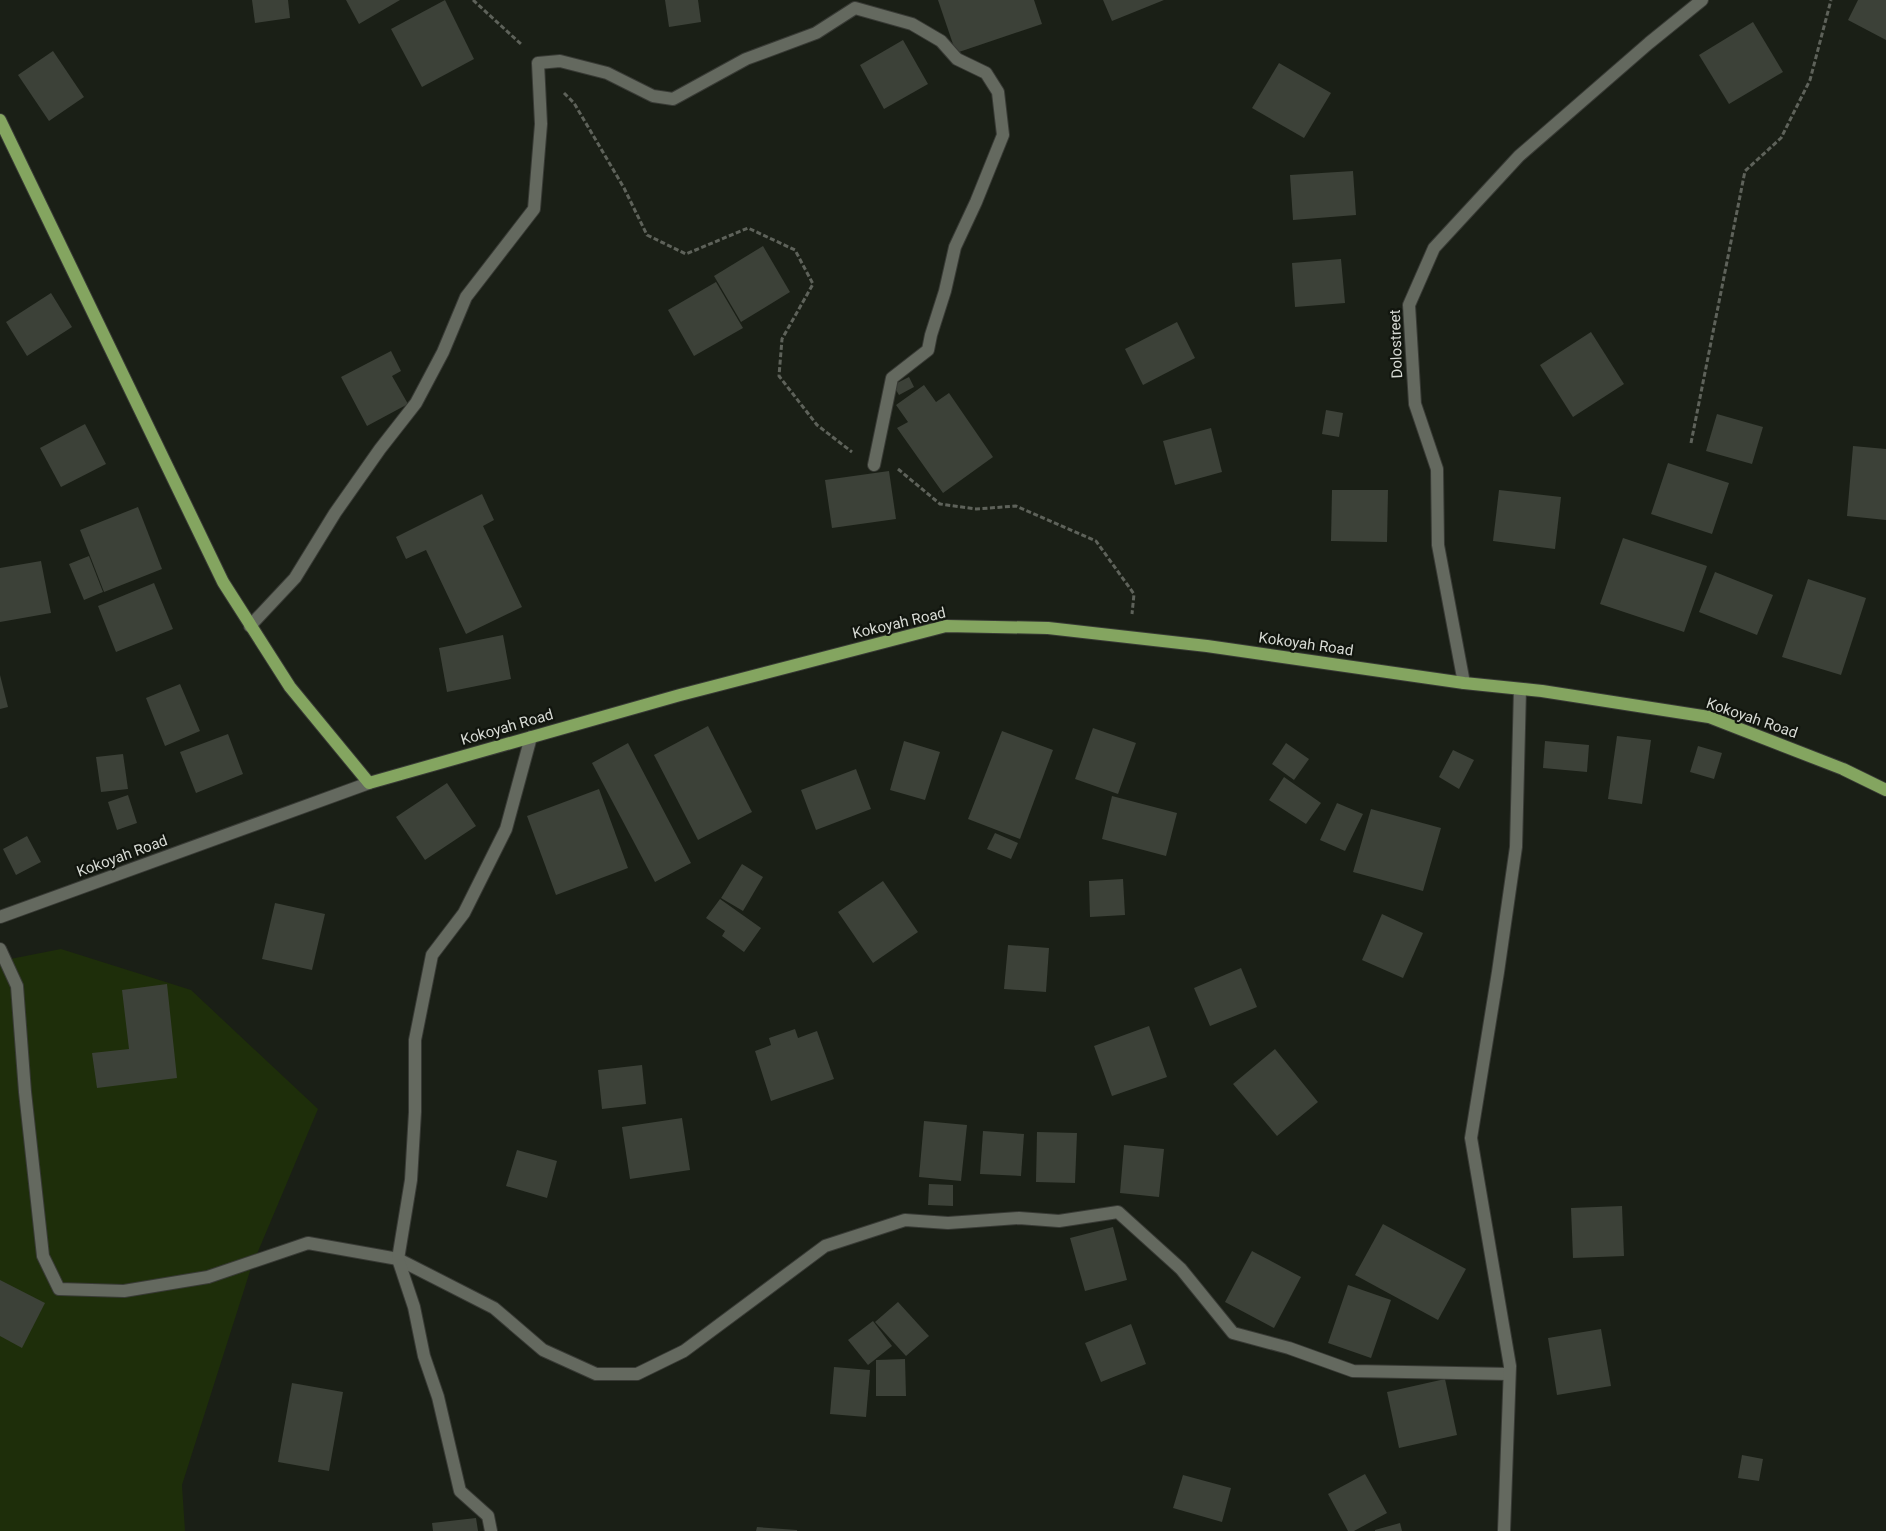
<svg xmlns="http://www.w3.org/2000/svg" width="1886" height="1531" viewBox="0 0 1886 1531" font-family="Roboto,sans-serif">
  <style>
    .green { fill: #1e2e0a }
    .building { fill: #3c4138 }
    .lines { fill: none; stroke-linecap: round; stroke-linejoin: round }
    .street-casing { stroke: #383a35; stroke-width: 14 }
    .primary-casing { stroke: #383a35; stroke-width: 14 }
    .path { stroke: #5e625a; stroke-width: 3; stroke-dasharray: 5 2.5; stroke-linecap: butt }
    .street { stroke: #64695f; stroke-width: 12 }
    .primary { stroke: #84a560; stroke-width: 12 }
    .labels { text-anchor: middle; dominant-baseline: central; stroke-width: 4.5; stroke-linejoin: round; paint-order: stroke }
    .street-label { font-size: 15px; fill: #d7dad4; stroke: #11150e }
  </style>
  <rect width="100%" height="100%" fill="#1a1f16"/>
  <polygon class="green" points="61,949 191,990 318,1109 251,1268 182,1485 185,1531 0,1531 0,961"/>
  <g class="building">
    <polygon points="252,0 288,0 290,18 255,23"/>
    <polygon points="346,0 400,0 359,24"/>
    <polygon points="445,0 474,59 422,87 391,29"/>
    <polygon points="665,0 698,0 701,22 669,27"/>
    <polygon points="938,0 1034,0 1042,24 956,53"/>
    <polygon points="1103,0 1164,0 1112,21"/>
    <polygon points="1858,0 1886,0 1886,40 1848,20"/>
    <polygon points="1753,22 1783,72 1729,104 1699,55"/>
    <polygon points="903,40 928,84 884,109 860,65"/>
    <polygon points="53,51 84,97 49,121 18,75"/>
    <polygon points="1279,63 1331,93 1304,138 1252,108"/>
    <polygon points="1353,171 1356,215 1293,220 1290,175"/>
    <polygon points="763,246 790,292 741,322 714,276"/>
    <polygon points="1341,259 1345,303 1295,307 1292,263"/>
    <polygon points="716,282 743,328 694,356 668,310"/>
    <polygon points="51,293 72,327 27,356 6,322"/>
    <polygon points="1177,322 1195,358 1143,385 1125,349"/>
    <polygon points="1591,332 1624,384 1573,417 1540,365"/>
    <polygon points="391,351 401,371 392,376 408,404 367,426 341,377"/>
    <polygon points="909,377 914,387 899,395 893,385"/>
    <polygon points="924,385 936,402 949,393 993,457 943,493 897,428 908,422 896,405"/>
    <polygon points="1326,410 1343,413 1339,437 1322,434"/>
    <polygon points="1717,414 1763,427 1752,464 1706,451"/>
    <polygon points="85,424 106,464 61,487 40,448"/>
    <polygon points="1211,428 1222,472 1175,485 1163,441"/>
    <polygon points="1853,446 1886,449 1886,520 1847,516"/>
    <polygon points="1668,463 1729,483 1712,534 1651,514"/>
    <polygon points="889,471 896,519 832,528 825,480"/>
    <polygon points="1332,490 1388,490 1387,542 1331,541"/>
    <polygon points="1499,490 1561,497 1555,549 1493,541"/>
    <polygon points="482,494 494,520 483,526 522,607 466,634 426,550 406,559 396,537"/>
    <polygon points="138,507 162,569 104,592 80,530"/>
    <polygon points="1623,538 1707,566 1684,632 1600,604"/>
    <polygon points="89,556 103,592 84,600 69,564"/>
    <polygon points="41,561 51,613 0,622 0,568"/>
    <polygon points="1715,572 1773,595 1757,635 1699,612"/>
    <polygon points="1808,579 1866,598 1841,675 1782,657"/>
    <polygon points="154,583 173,629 116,652 98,606"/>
    <polygon points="503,635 511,679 447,692 439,648"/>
    <polygon points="0,675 8,707 0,709"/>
    <polygon points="180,684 200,731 165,746 146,698"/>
    <polygon points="708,726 752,812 698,840 654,755"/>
    <polygon points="1093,728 1136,743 1118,794 1075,779"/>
    <polygon points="1002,731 1053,750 1020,839 968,819"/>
    <polygon points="228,734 243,774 196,793 180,752"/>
    <polygon points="1617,736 1651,740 1642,804 1608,799"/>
    <polygon points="904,741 940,752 925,800 890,790"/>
    <polygon points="1545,741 1589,745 1587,772 1543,768"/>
    <polygon points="628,743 691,863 655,882 592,763"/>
    <polygon points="1286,743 1309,759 1294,780 1272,764"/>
    <polygon points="1698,746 1722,753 1714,779 1690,772"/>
    <polygon points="1453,750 1474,760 1459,789 1439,777"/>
    <polygon points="123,754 128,789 101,792 96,757"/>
    <polygon points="856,769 871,809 816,830 801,790"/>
    <polygon points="1284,777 1321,803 1306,824 1269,800"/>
    <polygon points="447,783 476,826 425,860 396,817"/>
    <polygon points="599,789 628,868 556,895 527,816"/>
    <polygon points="128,795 137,823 117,830 108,802"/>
    <polygon points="1112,796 1177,813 1166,856 1102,839"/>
    <polygon points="1337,803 1363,814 1345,851 1320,840"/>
    <polygon points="1371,809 1441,828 1423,891 1353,872"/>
    <polygon points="995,833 1018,843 1011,859 987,849"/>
    <polygon points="27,836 41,862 16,875 3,849"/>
    <polygon points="742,864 763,877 743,911 721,898"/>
    <polygon points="1123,879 1125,915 1090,917 1089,881"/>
    <polygon points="883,881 918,932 873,963 838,912"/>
    <polygon points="720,899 761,928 744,952 722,936 725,931 706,918"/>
    <polygon points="275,903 325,914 312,970 262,959"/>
    <polygon points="1382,914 1423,933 1403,978 1362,960"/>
    <polygon points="1008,945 1049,948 1046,992 1004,989"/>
    <polygon points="1241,968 1257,1007 1210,1026 1194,988"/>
    <polygon points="167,984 177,1078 97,1088 92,1053 129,1049 122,990"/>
    <polygon points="1149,1026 1167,1077 1112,1096 1094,1046"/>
    <polygon points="795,1029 798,1038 817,1031 834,1079 771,1101 755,1051 771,1045 769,1038"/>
    <polygon points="1275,1049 1318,1102 1277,1136 1233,1084"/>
    <polygon points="642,1065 646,1104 602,1109 598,1070"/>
    <polygon points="682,1118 690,1170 630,1179 622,1127"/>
    <polygon points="924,1121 967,1125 961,1181 919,1177"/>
    <polygon points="983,1131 1024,1134 1021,1176 980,1174"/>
    <polygon points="1037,1132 1077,1133 1075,1183 1036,1182"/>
    <polygon points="1124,1145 1164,1149 1159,1197 1120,1193"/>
    <polygon points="517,1150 557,1161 547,1198 506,1186"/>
    <polygon points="929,1184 953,1185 953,1206 928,1205"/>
    <polygon points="1622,1206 1624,1256 1573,1258 1571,1208"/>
    <polygon points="1383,1224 1466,1269 1438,1320 1355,1275"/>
    <polygon points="1113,1227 1127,1280 1085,1291 1070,1238"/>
    <polygon points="1252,1251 1301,1277 1274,1328 1225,1302"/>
    <polygon points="0,1280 45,1303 22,1348 0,1336"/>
    <polygon points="1348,1285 1391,1300 1371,1358 1328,1343"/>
    <polygon points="898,1302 929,1336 906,1356 875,1322"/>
    <polygon points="873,1321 892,1346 868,1365 848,1340"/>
    <polygon points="1131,1324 1146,1364 1101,1382 1085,1343"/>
    <polygon points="1601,1329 1611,1386 1557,1395 1548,1338"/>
    <polygon points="905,1359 906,1396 876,1396 876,1360"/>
    <polygon points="834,1367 870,1370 866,1417 830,1414"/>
    <polygon points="1445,1379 1457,1435 1399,1448 1387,1392"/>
    <polygon points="292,1383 343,1392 329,1471 278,1462"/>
    <polygon points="1742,1455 1763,1459 1759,1481 1738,1478"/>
    <polygon points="1365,1474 1387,1513 1354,1531 1348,1531 1328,1494"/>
    <polygon points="1183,1475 1231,1488 1222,1522 1173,1508"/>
    <polygon points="476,1518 478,1531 433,1531 432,1523"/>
    <polygon points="1400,1523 1402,1531 1375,1531 1375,1530"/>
    <polygon points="757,1527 797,1530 797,1531 756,1531"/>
  </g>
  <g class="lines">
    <defs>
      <g id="street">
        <polyline points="250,626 295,578 335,513 380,449 416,403 443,352 466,297 534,209 541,124 538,63 560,61 607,73 653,96 673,99 746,59 816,33 855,8 912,24 941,41 957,59 986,73 998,92 1003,135 976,202 955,247 945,291 931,335 928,350 892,378 874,465"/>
        <polyline points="1464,683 1438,545 1437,469 1415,404 1409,305 1434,248 1519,156 1649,43 1702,0"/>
        <polyline points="0,917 369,783"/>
        <polyline points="0,949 17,986 25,1092 43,1256 59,1289 124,1291 208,1277 308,1243 398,1259 494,1308 543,1350 596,1374 637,1374 684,1351 825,1246 905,1220 948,1223 1019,1218 1059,1221 1118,1212 1181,1269 1233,1333 1289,1348 1353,1371 1509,1374"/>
        <polyline points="491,1531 488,1516 460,1491 438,1397 424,1356 414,1307 398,1259 411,1180 415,1112 415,1040 432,955 464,913 506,829 531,737"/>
        <polyline points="1504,1531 1510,1366 1471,1138 1498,972 1516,847 1520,689"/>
      </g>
      <polyline id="primary" points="0,120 223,582 290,687 369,783 680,695 946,626 1048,628 1207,646 1464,683 1542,691 1709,717 1843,769 1886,790"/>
    </defs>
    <use href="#street" class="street-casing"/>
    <use href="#primary" class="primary-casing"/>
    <g class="path">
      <polyline points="473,0 522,45"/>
      <polyline points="564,93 574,103 607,159 624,188 647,235 686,254 748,228 795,250 813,284 782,339 779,376 817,425 852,452"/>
      <polyline points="1691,443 1745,171 1781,138 1810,80 1831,0"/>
      <polyline points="898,469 940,504 976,509 1016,506 1096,541 1134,594 1132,614"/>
    </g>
    <use href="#street" class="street"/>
    <use href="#primary" class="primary"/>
  </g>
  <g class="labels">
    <g class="street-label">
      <text transform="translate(1396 344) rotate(-92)">Dolostreet</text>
      <text transform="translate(899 623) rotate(-13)">Kokoyah Road</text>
      <text transform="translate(1306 644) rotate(8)">Kokoyah Road</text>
      <text transform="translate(1752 718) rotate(19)">Kokoyah Road</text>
      <text transform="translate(507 727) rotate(-16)">Kokoyah Road</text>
      <text transform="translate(122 856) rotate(-20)">Kokoyah Road</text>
    </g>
  </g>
</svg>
